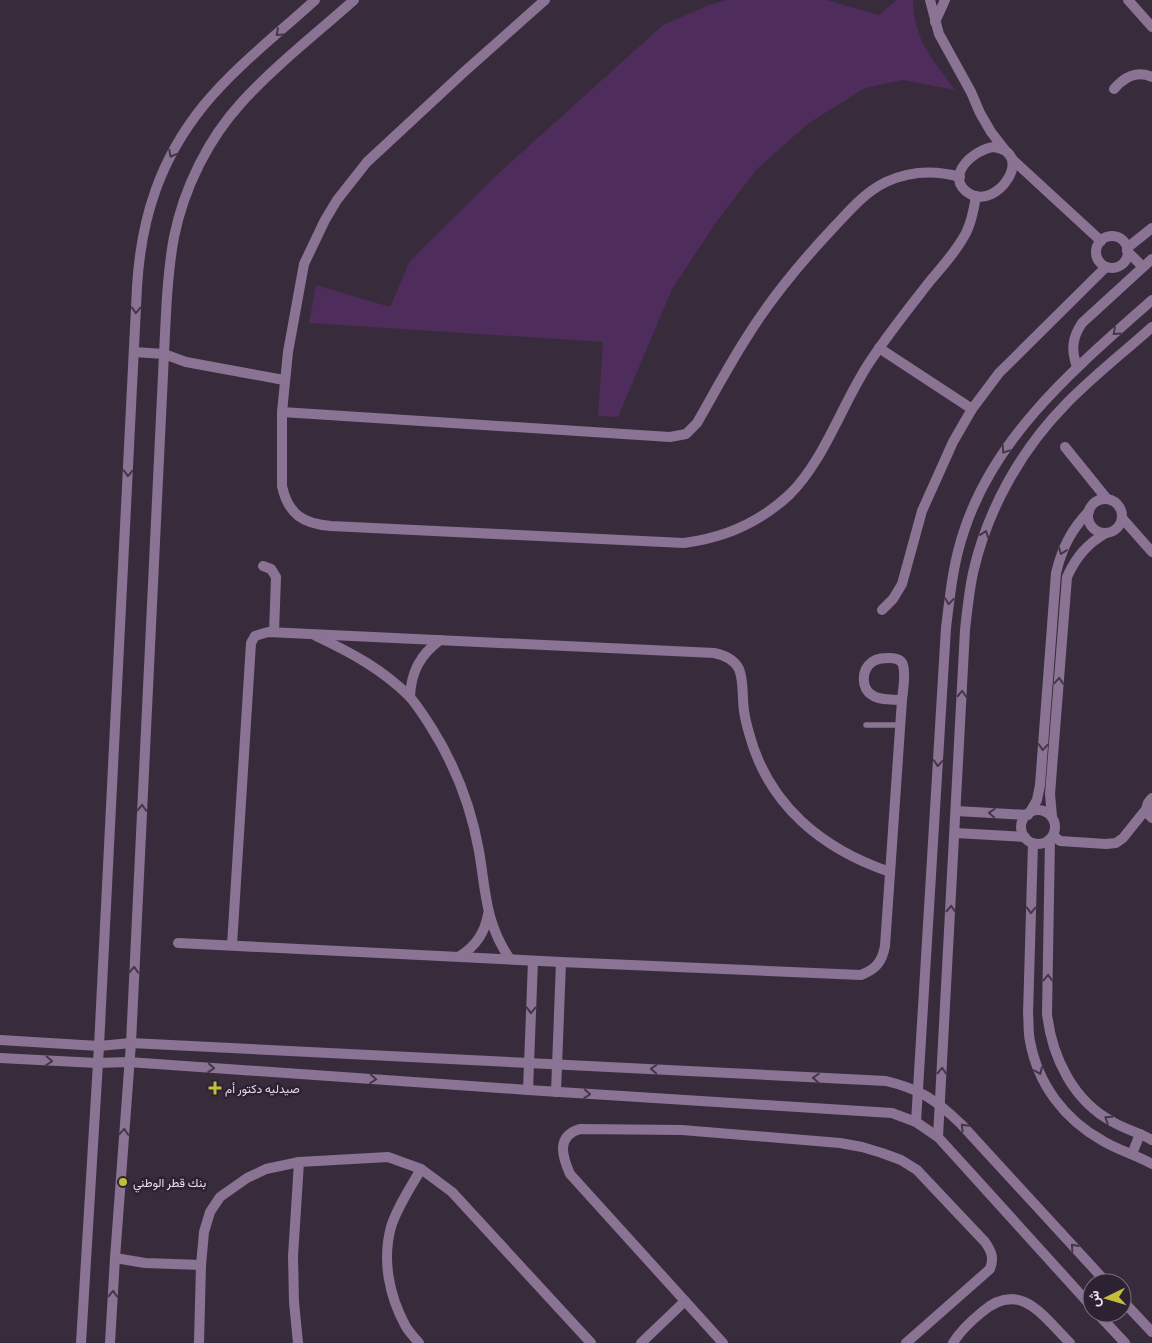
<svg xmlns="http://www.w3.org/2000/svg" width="1152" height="1343" viewBox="0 0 1152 1343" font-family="'Titillium Web',Vazirmatn,sans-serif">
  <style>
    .green { fill: #4e2c5b }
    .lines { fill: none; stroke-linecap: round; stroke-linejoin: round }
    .service { stroke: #8a7393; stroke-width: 5.5 }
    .minor { stroke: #8a7393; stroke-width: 10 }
    .oneway { stroke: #44364a }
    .poi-dot { fill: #c3bd3e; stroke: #2d2232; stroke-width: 2 }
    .labels { text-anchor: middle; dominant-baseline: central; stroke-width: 5; stroke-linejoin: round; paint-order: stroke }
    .poi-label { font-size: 12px; fill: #e7dfea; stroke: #2d2232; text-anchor: start }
  </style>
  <rect width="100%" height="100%" fill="#382c3c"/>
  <path class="green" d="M727,0h99l53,15 18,-15h16c1,41 19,58 42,90l-52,-10 -38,8 -56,35 -52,46 -40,52 -45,68 -54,128 -20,-1 5,-74 -294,-19 7,-38 74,22 20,-46 90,-89 163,-147 46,-20z"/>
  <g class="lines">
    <polyline class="service" points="866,725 900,725"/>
    <g class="minor">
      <path d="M545,0l-81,72 -97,90 -30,38 -12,20 -21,44 -16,88 -6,60v74c6,28 21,38 49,40l353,17c40,-5 75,-20 105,-48 35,-34 53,-91 80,-132 19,-29 40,-55 61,-82 13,-15 27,-31 36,-48 6,-12 8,-24 10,-37"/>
      <polyline points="930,0 939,34 971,92 980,113 991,132 1005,150"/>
      <polyline points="1128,0 1152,27"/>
      <polyline points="935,22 945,0"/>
      <path d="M1114,89c10,-12 23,-19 38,-12"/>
      <path d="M994,147c42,6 3,63 -24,47 -28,-17 4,-45 24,-47z"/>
      <polyline points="1012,159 1101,241"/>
      <circle cx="1112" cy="252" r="16"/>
      <polyline points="1127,248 1152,228"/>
      <polyline points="1127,251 1143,267"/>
      <polyline points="879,348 972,409"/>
      <polyline points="134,352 164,354 186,362 284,380"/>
      <path d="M1077,367c-6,-17 -5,-29 5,-44l70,-64"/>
      <path d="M282,412l388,25 16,-3 11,-11c16,-28 31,-56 48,-83 25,-41 56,-78 89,-113 16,-17 31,-35 52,-45 24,-11 49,-12 74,-5"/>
      <polyline points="1065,447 1107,499"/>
      <circle cx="1105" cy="516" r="17"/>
      <polyline points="1122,518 1152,552"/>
      <polyline points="263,566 271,569 276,577 274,632"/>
      <polyline points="882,610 893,599 902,584 922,511 953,442 972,409 999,373 1106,267"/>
      <path d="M316,636c34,16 66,33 93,60 8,9 15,20 22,31 24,38 40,79 48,124 7,41 6,72 31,108"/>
      <path d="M410,697c1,-25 10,-42 30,-57"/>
      <path d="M1152,798c-7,6 -7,14 0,20"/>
      <circle cx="1038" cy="827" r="17"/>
      <polyline points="956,811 1028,815"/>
      <path d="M1030,812l7,-12 3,-15 16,-212c6,-25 15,-43 33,-62"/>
      <path d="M1052,817l-2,-23 17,-217c9,-20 20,-33 39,-44"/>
      <polyline points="955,833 1025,837"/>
      <polyline points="1053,835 1060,841 1106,844 1116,843 1123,838 1147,808"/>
      <path d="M1050,839l-3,175c5,43 26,87 66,108 12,7 26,11 39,18"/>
      <path d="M1033,843l-5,171c1,9 0,19 2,27 8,44 35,79 73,100 15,9 33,14 49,23"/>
      <path d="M178,943l383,19 300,13c15,-6 21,-13 24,-29l17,-246c1,-11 4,-25 1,-35 -2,-6 -7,-7 -13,-7 -6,0 -13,0 -18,4 -11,8 -11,26 0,33 8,6 21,4 30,5"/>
      <path d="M232,945l19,-302 4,-7 13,-4 446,21c10,2 20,6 25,16 5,12 3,28 5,42 1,7 3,15 5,22 19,72 73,116 141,139"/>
      <path d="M460,956c16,-10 25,-23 28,-42"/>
      <path d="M0,1040l99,6 32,-3 755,38c34,8 50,19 75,43l146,159"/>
      <polyline points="0,1058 97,1063 128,1062 528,1090 892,1113 916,1122 938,1137 1092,1307"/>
      <polyline points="528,1090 533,961"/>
      <polyline points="556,1092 561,962"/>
      <path d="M916,1122l30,-494c4,-33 7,-65 18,-97 32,-98 114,-165 188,-231"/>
      <path d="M938,1137l27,-507c2,-19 4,-38 8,-57 14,-62 47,-122 92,-168 27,-28 58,-52 87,-78"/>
      <polyline points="1132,1154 1140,1134"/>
      <polyline points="115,1258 145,1263 201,1265"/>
      <polyline points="1122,1300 1152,1332"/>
      <polyline points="1097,1313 1125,1343"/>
      <path d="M81,1343l18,-297 38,-759c4,-69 23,-128 67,-182 32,-39 74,-71 111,-105"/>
      <path d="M110,1343l5,-85 16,-215 33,-689c2,-39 3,-79 10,-117 10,-49 34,-98 68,-135 34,-37 75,-69 112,-102"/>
      <polyline points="199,1343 201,1265 204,1232 210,1212 220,1197 247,1178 266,1169 299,1162 388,1157 421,1169"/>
      <polyline points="298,1343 294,1302 293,1256 299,1162"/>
      <path d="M419,1343c-5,-6 -11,-12 -14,-18 -16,-30 -23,-65 -14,-98 6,-20 20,-40 30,-58l31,23 139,151"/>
      <polyline points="641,1343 685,1301"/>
      <path d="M723,1343l-153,-169c-8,-18 -14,-38 10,-45l102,1 158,13 22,4 20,6 19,7 16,10 68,72c7,10 9,16 5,27l-84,74"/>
      <path d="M953,1343c7,-12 18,-22 29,-31 38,-33 61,4 88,31"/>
    </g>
  </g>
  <defs><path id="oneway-chevron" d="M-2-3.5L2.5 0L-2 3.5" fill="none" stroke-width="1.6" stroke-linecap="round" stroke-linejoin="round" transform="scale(1.25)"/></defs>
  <g class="oneway">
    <use href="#oneway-chevron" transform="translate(279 33) rotate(138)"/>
    <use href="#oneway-chevron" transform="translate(172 154) rotate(118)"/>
    <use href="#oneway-chevron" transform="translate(136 310) rotate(92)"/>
    <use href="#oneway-chevron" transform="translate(1116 332) rotate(138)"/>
    <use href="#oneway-chevron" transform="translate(1005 450) rotate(124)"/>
    <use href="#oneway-chevron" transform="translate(128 473) rotate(93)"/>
    <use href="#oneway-chevron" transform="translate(985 534) rotate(-70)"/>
    <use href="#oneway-chevron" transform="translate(1062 551) rotate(110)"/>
    <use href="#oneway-chevron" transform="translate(949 601) rotate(96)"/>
    <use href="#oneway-chevron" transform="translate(1059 681) rotate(-86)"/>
    <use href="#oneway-chevron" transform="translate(962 694) rotate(-87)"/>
    <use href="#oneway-chevron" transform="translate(1043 747) rotate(94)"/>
    <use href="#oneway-chevron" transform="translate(938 763) rotate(94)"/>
    <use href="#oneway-chevron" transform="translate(142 808) rotate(-87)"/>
    <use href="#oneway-chevron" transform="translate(992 813) rotate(-177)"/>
    <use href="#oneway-chevron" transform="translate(951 909) rotate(-87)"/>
    <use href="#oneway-chevron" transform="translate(1031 910) rotate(92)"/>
    <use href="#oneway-chevron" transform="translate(134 970) rotate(-87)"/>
    <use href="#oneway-chevron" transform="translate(1048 978) rotate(-89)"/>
    <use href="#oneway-chevron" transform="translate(531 1010) rotate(92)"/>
    <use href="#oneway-chevron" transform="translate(49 1061) rotate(4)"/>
    <use href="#oneway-chevron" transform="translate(211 1068) rotate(4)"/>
    <use href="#oneway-chevron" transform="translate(654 1069) rotate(-177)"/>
    <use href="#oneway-chevron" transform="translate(942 1071) rotate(-87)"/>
    <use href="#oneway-chevron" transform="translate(1039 1071) rotate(67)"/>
    <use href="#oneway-chevron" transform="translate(816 1078) rotate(-177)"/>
    <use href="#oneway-chevron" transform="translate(373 1079) rotate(4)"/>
    <use href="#oneway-chevron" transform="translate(587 1094) rotate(4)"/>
    <use href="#oneway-chevron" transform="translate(1108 1119) rotate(-147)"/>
    <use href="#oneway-chevron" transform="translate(964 1127) rotate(-134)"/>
    <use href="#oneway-chevron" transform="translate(124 1132) rotate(-86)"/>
    <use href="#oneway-chevron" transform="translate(1074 1247) rotate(-132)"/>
    <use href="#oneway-chevron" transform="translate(113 1294) rotate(-87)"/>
  </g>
  <g class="poi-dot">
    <path d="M212.5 1080.5h5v5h5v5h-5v5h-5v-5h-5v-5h5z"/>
    <circle cx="123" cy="1182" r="5"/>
  </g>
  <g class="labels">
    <g class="poi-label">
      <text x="225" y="1088">صيدليه دكتور أم</text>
      <text x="133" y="1182">بنك قطر الوطني</text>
    </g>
  </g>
  <g transform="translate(1107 1298) rotate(265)"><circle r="24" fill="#2d2232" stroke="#776e7c"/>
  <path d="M0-4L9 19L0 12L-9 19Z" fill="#c3bd3e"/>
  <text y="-8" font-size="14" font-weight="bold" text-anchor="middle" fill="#e7dfea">ش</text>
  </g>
</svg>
